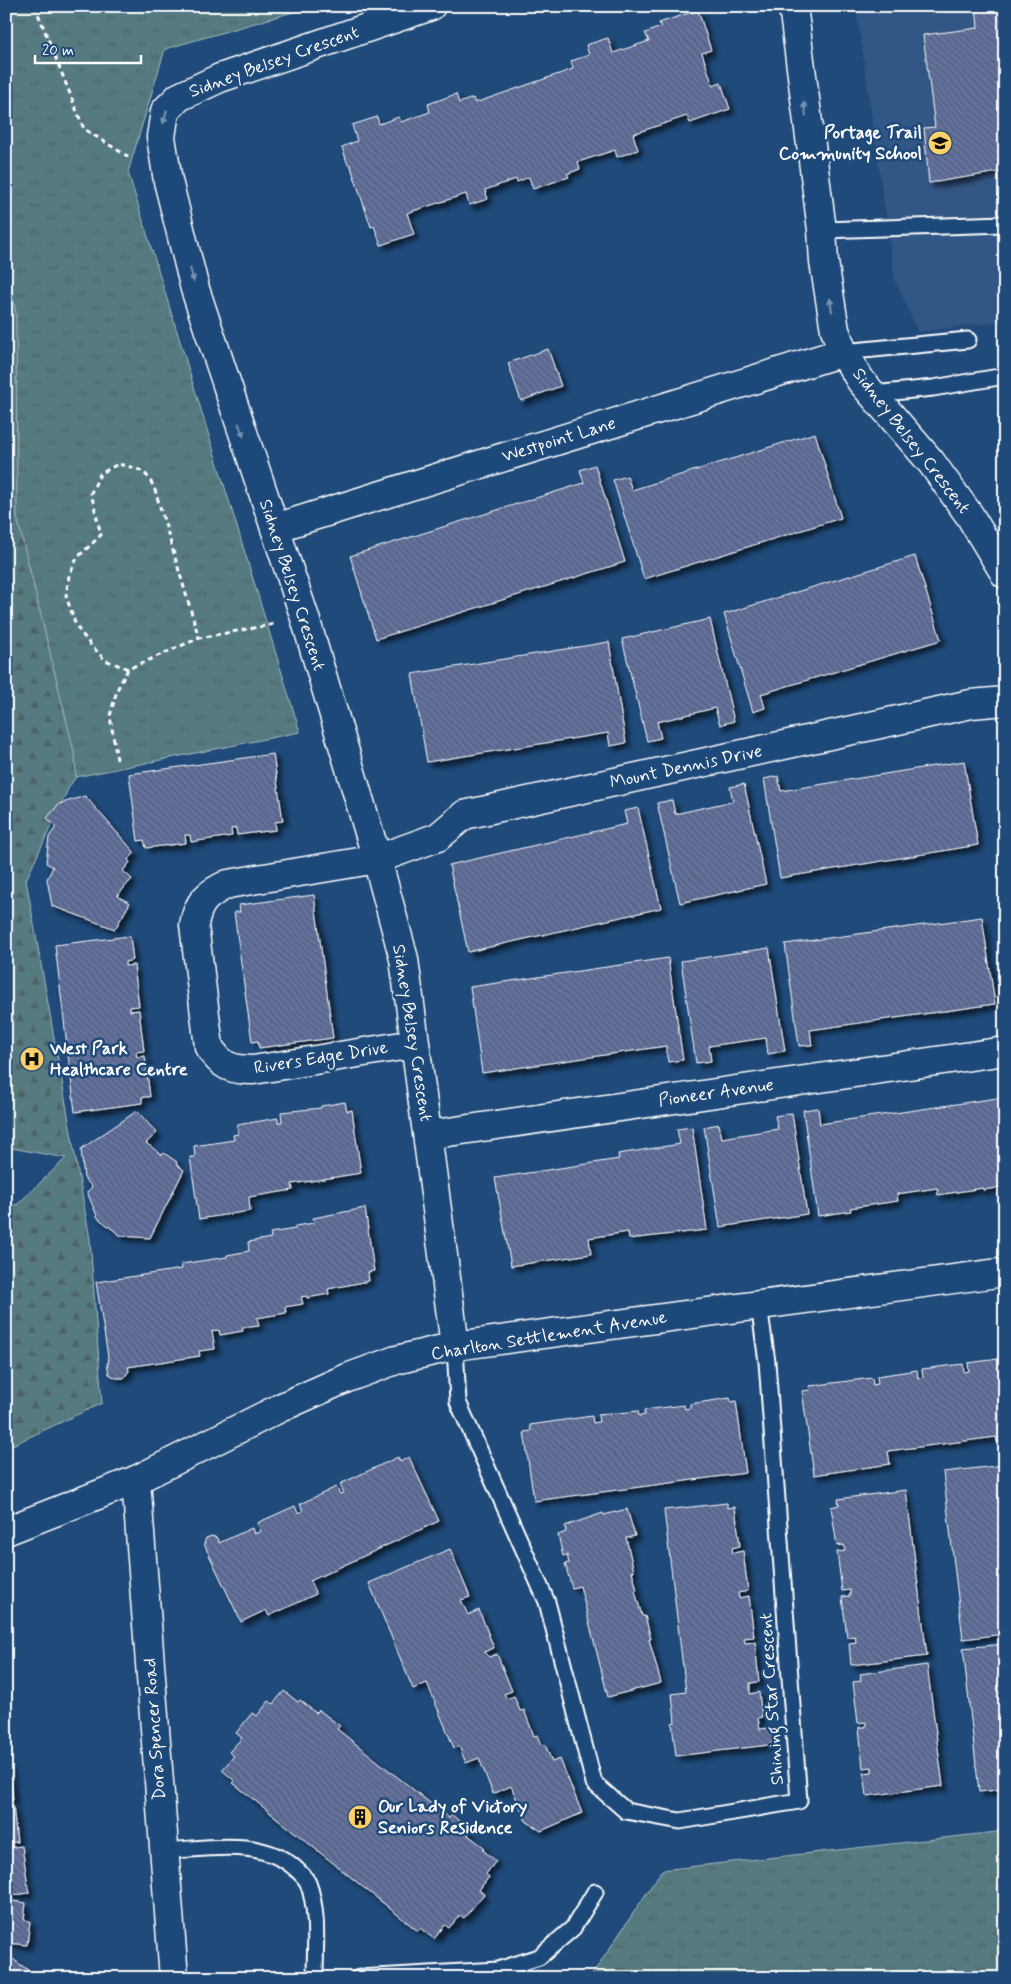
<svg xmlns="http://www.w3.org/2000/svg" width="1011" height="1984" viewBox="0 0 1011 1984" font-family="Mynerve,sans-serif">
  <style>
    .built { fill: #335685 }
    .grass { fill: url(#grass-tufts); stroke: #aabcc0 }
    .forest { fill: url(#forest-firs); stroke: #aabcc0 }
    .building { fill: url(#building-back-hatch); stroke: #fff; filter: url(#shadow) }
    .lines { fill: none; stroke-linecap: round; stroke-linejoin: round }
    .service-casing { stroke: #fff; stroke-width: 19 }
    .minor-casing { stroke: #fff; stroke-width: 31 }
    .path { stroke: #fff; stroke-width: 3; stroke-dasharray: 5 4; stroke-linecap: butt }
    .service { stroke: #1f4a7a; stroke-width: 15 }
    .minor { stroke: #1f4a7a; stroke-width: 28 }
    .oneway { fill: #7992af }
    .labels { text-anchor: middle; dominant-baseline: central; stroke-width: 5; stroke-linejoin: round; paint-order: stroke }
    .street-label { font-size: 18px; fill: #fff; stroke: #1f4a7a }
    .poi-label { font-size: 18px; font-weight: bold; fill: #fff; stroke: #1f4a7a; text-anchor: start }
  </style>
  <defs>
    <pattern id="grass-tufts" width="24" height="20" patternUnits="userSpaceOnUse" patternTransform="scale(1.25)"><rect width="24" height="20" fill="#557a80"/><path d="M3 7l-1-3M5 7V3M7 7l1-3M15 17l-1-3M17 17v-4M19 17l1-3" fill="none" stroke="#506366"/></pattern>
    <pattern id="forest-firs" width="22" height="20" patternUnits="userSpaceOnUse" patternTransform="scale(1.25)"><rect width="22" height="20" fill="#557a80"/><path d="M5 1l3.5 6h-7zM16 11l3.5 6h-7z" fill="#506366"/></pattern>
    <pattern id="building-back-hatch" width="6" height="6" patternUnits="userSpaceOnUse" patternTransform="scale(1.25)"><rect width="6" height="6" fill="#62719f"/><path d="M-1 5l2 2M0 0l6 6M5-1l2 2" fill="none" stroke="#565d71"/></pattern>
    <filter id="shadow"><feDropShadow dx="4.5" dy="4.5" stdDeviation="2.5" flood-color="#0009"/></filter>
  </defs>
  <rect width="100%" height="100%" fill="#1f4a7a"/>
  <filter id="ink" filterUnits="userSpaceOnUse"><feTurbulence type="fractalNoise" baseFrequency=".02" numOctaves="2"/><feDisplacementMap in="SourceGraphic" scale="10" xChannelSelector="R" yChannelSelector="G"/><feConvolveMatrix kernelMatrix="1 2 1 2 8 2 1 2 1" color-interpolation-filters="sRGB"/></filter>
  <g filter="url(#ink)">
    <polygon class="built" points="856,6 1005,6 1005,321 918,332 895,280"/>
    <g class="grass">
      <polygon points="6,6 314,6 165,49 128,172 300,732 76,777 6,562"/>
      <polygon points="1005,1831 1005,1978 590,1978 662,1870"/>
    </g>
    <polygon class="forest" points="6,257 16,314 17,517 75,756 76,777 69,787 26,880 90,1239 102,1403 6,1448 6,1207 18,1204 66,1158 6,1147"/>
    <g class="building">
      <polygon points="976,6 1005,6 1005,171 929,183 924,128 935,127 923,35 978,28"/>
      <polygon points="698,10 711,50 702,53 713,86 721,83 730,109 690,123 687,116 633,134 638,150 617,157 615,150 578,162 580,169 567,174 569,177 533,189 529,177 517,182 516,179 485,190 488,199 469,205 466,194 407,213 414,234 381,245 374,226 371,227 350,164 348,165 342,147 357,141 352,125 377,117 379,124 399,117 401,122 430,112 428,104 456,94 459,103 473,98 475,103 573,69 571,61 589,55 586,45 608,38 613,53 649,41 645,33 661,27 659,23"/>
      <polygon points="548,349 561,386 521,401 508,363"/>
      <polygon points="815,433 841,518 644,579 613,480 627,476 632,490"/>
      <polygon points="595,465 625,562 376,639 350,556 584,483 580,470"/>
      <polygon points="915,556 941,640 761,694 765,708 753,712 724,614"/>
      <polygon points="710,619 734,721 720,725 715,708 657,722 661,738 647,741 622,639"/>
      <polygon points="609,642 626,743 610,746 608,733 427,762 412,674"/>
      <polygon points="273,754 283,821 275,822 276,830 237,835 236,828 231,829 232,836 191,842 190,835 185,835 186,843 146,848 144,840 138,841 129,774"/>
      <polygon points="964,761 978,845 780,878 764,779 778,776 781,791"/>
      <polygon points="744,784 766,884 680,903 657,803 672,800 675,814 733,801 730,787"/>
      <polygon points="85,796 135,853 128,860 130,862 123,871 132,879 117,896 130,903 115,929 52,906 47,879 53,867 46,863 49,837 56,827 47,818 59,804"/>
      <polygon points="638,808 661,908 468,952 449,865 627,824 624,811"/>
      <polygon points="314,895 333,1038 259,1048 258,1041 252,1042 234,912 240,912 239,905"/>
      <polygon points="982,917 995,1004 810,1030 812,1045 799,1046 785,944"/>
      <polygon points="130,936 133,960 125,962 125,966 134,965 139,1006 130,1007 130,1011 139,1010 144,1051 136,1052 137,1057 145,1056 150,1097 142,1097 142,1103 75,1112 55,945"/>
      <polygon points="769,948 785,1051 768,1054 766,1038 709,1046 711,1061 696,1063 681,961"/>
      <polygon points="668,958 683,1060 668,1062 666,1046 482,1073 470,987"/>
      <polygon points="1004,1097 1005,1187 983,1190 983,1188 938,1195 937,1188 897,1194 898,1201 850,1208 851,1211 818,1216 803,1110 818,1108 820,1124"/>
      <polygon points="345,1102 347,1111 352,1110 361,1173 292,1184 293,1190 249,1197 250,1211 199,1219 190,1157 195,1157 194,1146 234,1140 233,1135 238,1134 237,1125 278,1118 278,1122 282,1122 281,1112 321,1108 321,1106"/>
      <polygon points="137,1111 157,1133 146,1143 162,1155 164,1153 177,1162 176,1164 184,1170 150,1238 121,1236 98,1218 87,1192 92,1187 84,1178 81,1149"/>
      <polygon points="792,1113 807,1214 720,1227 704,1127 719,1124 722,1138 778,1129 775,1116"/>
      <polygon points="692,1127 707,1230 629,1239 628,1232 589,1238 591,1254 511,1266 495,1178 619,1159 618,1154 680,1144 677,1129"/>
      <polygon points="365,1208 374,1271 368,1272 369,1281 328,1289 329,1294 307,1298 307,1296 301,1297 303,1304 285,1307 286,1313 257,1318 259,1326 242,1328 243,1331 220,1335 219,1330 212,1331 215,1349 199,1351 200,1356 128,1367 129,1371 124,1378 116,1378 109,1374 107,1363 109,1363 96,1282 182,1269 181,1264 227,1257 227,1255 249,1251 248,1242 271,1238 270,1233 295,1229 295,1226 314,1223 313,1218"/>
      <polygon points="1005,1358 1005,1441 997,1442 996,1437 888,1451 890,1464 814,1475 802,1391 810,1390 809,1386 872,1378 873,1385 878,1384 877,1376 917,1370 918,1378 923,1377 922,1369 963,1364 964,1372 969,1371 968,1363"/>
      <polygon points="730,1398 731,1402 736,1401 746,1473 534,1501 524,1432 531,1431 530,1425 592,1416 593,1423 599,1422 598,1415 638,1411 639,1416 645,1415 644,1410 684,1405 685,1409 690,1408 690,1404"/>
      <polygon points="398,1457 400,1462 409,1457 439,1521 310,1581 316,1594 269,1616 266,1610 241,1622 204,1544 206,1538 212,1536 217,1538 219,1543 252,1528 254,1534 261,1531 257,1523 295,1506 298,1513 303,1511 300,1504 336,1487 340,1494 344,1493 340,1484"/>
      <polygon points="1005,1465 1005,1634 963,1639 943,1472"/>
      <polygon points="906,1490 927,1656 851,1665 849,1643 856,1642 855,1636 847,1637 842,1597 850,1596 850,1590 842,1591 837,1552 845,1551 844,1545 837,1546 831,1507 839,1505 838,1499"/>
      <polygon points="727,1503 727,1508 735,1507 740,1546 732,1548 733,1553 743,1551 748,1591 738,1593 739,1598 749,1596 754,1637 744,1638 745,1643 755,1642 759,1682 750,1683 750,1694 759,1692 762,1717 758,1718 760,1729 769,1728 773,1731 774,1740 769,1745 676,1756 672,1723 675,1722 672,1694 686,1692 664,1510"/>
      <polygon points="627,1509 635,1536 626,1538 634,1571 632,1571 637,1590 635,1591 642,1616 645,1616 651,1639 649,1639 661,1683 608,1697 580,1586 572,1588 565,1564 569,1563 567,1555 563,1556 558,1535 566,1532 565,1526 603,1513 604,1515"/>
      <polygon points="450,1549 470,1597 461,1600 468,1615 479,1610 494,1648 484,1652 489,1657 497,1654 512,1691 504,1694 507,1699 514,1696 520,1711 524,1710 534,1736 537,1735 541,1745 545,1744 552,1762 560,1759 582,1813 541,1831 526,1821 511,1786 493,1794 479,1758 466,1763 459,1746 454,1748 427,1683 413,1689 369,1583"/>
      <polygon points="1005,1644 1005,1789 979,1792 963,1648"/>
      <polygon points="927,1665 943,1786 867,1796 864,1773 872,1772 872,1767 863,1768 859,1727 866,1727 866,1722 858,1723 853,1682 861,1681 860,1674"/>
      <polygon points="284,1691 298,1702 300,1700 316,1713 319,1710 340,1726 337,1729 449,1818 452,1815 471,1831 468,1835 485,1848 483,1850 496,1861 486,1874 489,1877 479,1890 484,1894 464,1918 460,1915 449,1928 445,1925 434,1939 420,1928 418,1931 233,1783 235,1781 222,1770 234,1756 229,1752 242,1738 236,1733 252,1713 257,1716 269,1701 273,1704"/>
      <polygon points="6,1764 9,1764 13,1800 6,1801"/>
      <polygon points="13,1805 17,1842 6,1843 6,1806"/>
      <polygon points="22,1846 29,1893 7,1896 6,1848"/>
      <polygon points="6,1900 26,1903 24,1920 30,1921 27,1945 6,1943"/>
      <polygon points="6,1954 39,1978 6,1978"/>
    </g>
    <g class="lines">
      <defs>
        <g id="service">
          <polyline points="822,230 1005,224"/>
          <polyline points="843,352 968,340"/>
          <polyline points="873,394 933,388 1005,376"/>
          <polyline points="455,1346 458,1402 547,1602 594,1783 626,1811 680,1821 799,1801 767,1362 759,1305"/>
          <path d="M164,1851c42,-2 98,-14 132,18 4,4 10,9 12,14 11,29 7,64 7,95"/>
          <polyline points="359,1978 498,1970 539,1957 573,1928 595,1892"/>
        </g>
        <g id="minor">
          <polyline points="431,6 220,78 179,97 165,111 161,137 168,181 195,289 305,618 377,859 404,959 455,1346"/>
          <polyline points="793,6 822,230 824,262 835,330 843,352 861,381 931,462 970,516 1005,574"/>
          <polyline points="275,528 843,352"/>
          <path d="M414,1044l-161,26c-22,0 -32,-4 -44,-23l-15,-122c4,-24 13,-31 34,-41l149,-25 61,-22 26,-22 507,-111 34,-3"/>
          <polyline points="428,1135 1005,1051"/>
          <polyline points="136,1480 174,1978"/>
          <polyline points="6,1531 136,1480 282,1407 347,1378 396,1360 455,1346 1005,1272"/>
        </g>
      </defs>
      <use href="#service" class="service-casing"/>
      <use href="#minor" class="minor-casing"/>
      <g class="path">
        <polyline points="35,6 84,129 132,159"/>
        <path d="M128,669l-23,-9 -16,-17 -13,-17 -10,-30 3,-20 8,-18 24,-23 -10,-42 9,-19 18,-10c22,5 28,5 37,26l44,148"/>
        <polyline points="117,760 110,716 117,690 128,669 199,638 275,624"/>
      </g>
      <use href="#service" class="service"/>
      <use href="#minor" class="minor"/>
    </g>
    <defs><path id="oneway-solid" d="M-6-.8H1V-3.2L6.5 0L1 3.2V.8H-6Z" transform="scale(1.25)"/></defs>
    <g class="oneway">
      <use href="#oneway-solid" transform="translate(805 109) rotate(-98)"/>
      <use href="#oneway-solid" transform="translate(165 117) rotate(105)"/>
      <use href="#oneway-solid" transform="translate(192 275) rotate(76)"/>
      <use href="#oneway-solid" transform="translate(831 305) rotate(-99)"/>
      <use href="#oneway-solid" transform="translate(241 430) rotate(71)"/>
    </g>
  </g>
  <defs>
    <symbol id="school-disc" viewBox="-11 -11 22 22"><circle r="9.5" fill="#ffd166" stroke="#1f4a7a"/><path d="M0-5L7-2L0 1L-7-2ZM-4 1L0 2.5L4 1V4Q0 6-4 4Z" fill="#111"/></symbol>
    <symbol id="hospital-disc" viewBox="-11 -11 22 22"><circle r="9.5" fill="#ffd166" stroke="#1f4a7a"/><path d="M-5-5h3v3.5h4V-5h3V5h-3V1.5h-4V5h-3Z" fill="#111"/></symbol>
    <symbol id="building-disc" viewBox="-11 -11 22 22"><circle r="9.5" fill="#ffd166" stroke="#1f4a7a"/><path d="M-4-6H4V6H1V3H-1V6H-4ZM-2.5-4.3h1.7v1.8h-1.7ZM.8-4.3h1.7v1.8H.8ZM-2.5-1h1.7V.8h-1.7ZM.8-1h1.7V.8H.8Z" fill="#111"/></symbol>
  </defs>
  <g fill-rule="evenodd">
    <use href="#school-disc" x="926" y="129" width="28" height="28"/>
    <use href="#hospital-disc" x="18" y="1045" width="28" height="28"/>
    <use href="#building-disc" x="346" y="1803" width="28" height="28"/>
  </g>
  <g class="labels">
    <g class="street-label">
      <text transform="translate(274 62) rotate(-20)">Sidney Belsey Crescent</text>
      <text transform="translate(559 440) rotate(-17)">Westpoint Lane</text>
      <text transform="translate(911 441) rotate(52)">Sidney Belsey Crescent</text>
      <text transform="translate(292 585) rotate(72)">Sidney Belsey Crescent</text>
      <text transform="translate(686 767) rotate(-12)">Mount Dennis Drive</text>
      <text transform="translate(412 1033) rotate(81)">Sidney Belsey Crescent</text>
      <text transform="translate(321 1058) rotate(-9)">Rivers Edge Drive</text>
      <text transform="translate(716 1093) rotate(-8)">Pioneer Avenue</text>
      <text transform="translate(549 1336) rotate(-9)">Charlton Settlement Avenue</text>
      <text transform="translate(772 1699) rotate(-94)">Shining Star Crescent</text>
      <text transform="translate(155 1729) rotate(-94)">Dora Spencer Road</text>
    </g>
    <g class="poi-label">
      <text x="922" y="133" text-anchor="end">Portage Trail<tspan x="922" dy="21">Community School</tspan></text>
      <text x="50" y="1049">West Park<tspan x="50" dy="21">Healthcare Centre</tspan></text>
      <text x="378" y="1807">Our Lady of Victory<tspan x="378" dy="21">Seniors Residence</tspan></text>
    </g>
  </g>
  <rect width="1011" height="1984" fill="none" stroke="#1f4a7a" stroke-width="25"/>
  <rect x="12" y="12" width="986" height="1959" fill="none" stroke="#fff" stroke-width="2" filter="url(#ink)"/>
  <path d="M35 55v8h106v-8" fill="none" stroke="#ffffff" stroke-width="2.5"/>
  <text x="42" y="55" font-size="15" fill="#ffffff" stroke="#1f4a7a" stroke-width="4" paint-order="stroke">20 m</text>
</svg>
